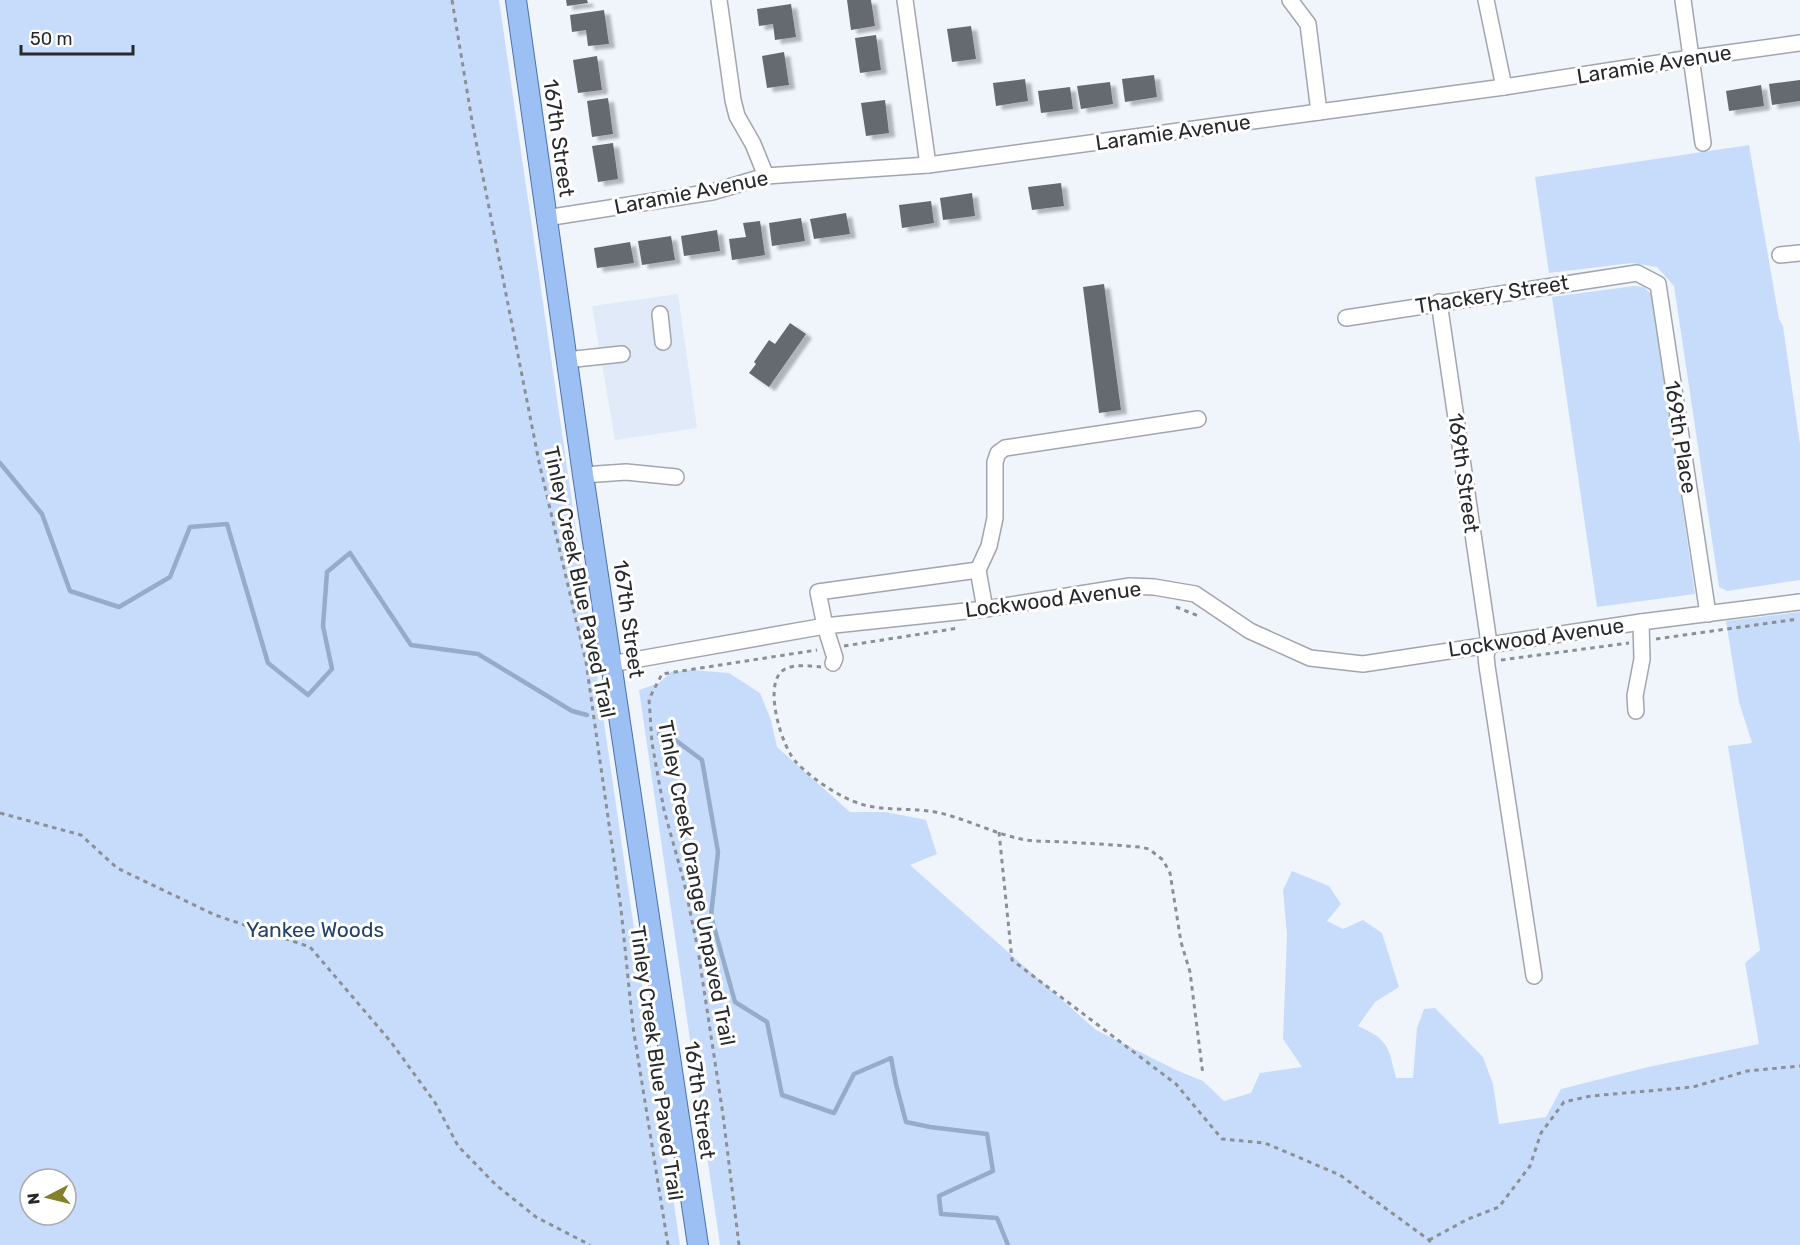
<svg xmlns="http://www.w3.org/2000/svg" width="1800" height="1245" viewBox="0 0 1800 1245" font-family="Rubik,sans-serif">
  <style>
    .built { fill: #e0eaf8 }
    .green { fill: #c7dcfb; fill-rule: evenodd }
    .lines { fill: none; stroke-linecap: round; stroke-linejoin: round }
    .stream { stroke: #95abca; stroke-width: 4.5 }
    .building { fill: #656970; filter: url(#shadow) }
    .minor-casing { stroke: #a1a5ad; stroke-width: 18 }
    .major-casing { stroke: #4970a9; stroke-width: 22 }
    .path { stroke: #8c9095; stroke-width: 3; stroke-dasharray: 4.5 4.5; stroke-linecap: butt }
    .minor { stroke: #fff; stroke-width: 15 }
    .major { stroke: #9dc0f4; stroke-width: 20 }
    .labels { text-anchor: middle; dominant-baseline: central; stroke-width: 6; stroke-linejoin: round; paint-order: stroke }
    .street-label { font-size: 21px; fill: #27292c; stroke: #fff }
    .park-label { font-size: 21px; fill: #24416c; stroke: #fff }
  </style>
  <defs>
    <filter id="shadow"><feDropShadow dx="6" dy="4" stdDeviation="1.5" flood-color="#0004"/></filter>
  </defs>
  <rect width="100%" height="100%" fill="#f0f5fc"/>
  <polygon class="built" points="678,294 697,428 615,440 592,306"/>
  <g class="green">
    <path d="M0,0h499l181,1245h-680zM30,1179h36v36h-36z"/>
    <polygon points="1749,145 1779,319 1783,326 1800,444 1800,580 1727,591 1719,587 1674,286 1657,267 1632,263 1549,273 1535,177"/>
    <polygon points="1634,286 1644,287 1652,295 1695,594 1597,607 1552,297"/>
    <path d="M1800,612v633h-1080l-81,-555 20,-7 12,-11 20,-2 38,3 31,20 11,27 6,27 73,65h36l40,8 11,34 -27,11 186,165 80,40 27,11 21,20 27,-8 9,-20 42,-6 -19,-28 4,-104 -4,-45 9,-19 37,15 12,18 -14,17 16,8 20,-9 19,13 17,54 -24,15 -17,24c31,14 30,20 38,52h17l4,-50 7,-19 11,-1 48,49 10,27 6,40 47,-7 15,-28 87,-22 111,-23 -14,-81 15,-13 -32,-204 24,-3 -13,-41 -13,-81z"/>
  </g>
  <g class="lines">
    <g class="stream">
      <polyline points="0,463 42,514 70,591 119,607 170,577 190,527 227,524 268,663 308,695 332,669 323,626 327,572 350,553 411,645 478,654 572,711 587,715"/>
      <polyline points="659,734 674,739 702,760 718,852 711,916 735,1002 767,1022 782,1095 834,1113 854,1074 891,1058 896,1084 906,1122 930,1127 987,1134 993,1171 939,1196 941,1214 997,1218 1008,1245"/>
    </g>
  </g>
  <g class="building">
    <polygon points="566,0 587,0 588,3 567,6"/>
    <polygon points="847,0 871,0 875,26 851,30"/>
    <polygon points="791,4 796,37 775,40 773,24 759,26 757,9"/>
    <polygon points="604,10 609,44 588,46 586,30 572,32 570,15"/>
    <polygon points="971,26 976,59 952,62 947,29"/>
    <polygon points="876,35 881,70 860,73 855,38"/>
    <polygon points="784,52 789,85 767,88 762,56"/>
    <polygon points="597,56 602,90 578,93 573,60"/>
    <polygon points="1154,75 1157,97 1125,102 1122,79"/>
    <polygon points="1025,79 1028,101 996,106 993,83"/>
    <polygon points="1800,80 1800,101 1772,105 1769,84"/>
    <polygon points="1110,82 1113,104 1081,109 1077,86"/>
    <polygon points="1761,85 1764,106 1729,111 1726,91"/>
    <polygon points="1070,87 1073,109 1041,113 1038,91"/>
    <polygon points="608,98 613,134 592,137 587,101"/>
    <polygon points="885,100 889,133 866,136 861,103"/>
    <polygon points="613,143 618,179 598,182 592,146"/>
    <polygon points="1061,183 1064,206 1032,210 1028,187"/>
    <polygon points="972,193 975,216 943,220 940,198"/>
    <polygon points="931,201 934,223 902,228 899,205"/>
    <polygon points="846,213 850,234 814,239 810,219"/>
    <polygon points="801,218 805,241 772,246 769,223"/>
    <polygon points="760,221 765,255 732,260 729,239 746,237 743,223"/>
    <polygon points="717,230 720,251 684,256 681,236"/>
    <polygon points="671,236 675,260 642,265 638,241"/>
    <polygon points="630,242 634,263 597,268 594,248"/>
    <polygon points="1104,284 1121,410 1099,413 1083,287"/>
    <polygon points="790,323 806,334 769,387 749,373 756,364 754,362 769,340 775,344"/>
  </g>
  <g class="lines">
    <defs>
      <g id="minor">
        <polyline points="719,0 733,100 737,116 753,144 766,176"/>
        <polyline points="905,0 928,165"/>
        <polyline points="1290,0 1308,24 1319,112"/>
        <polyline points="1486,0 1504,87"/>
        <polyline points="1683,0 1703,143"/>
        <polyline points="546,218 712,192 766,176 928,165 1504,87 1691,58 1800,43"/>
        <polyline points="1780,255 1800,253"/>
        <polyline points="1439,302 1489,643 1486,656 1487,666 1534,976"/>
        <polyline points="660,314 663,342"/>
        <polyline points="1346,318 1637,273 1658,284 1708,614"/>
        <polyline points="566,360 622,354"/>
        <polyline points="583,475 626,472 676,477"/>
        <polyline points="978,570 989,546 995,518 995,462 998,453 1005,448 1198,419"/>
        <polyline points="833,663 835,658 825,626 818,592 978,570 985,609"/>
        <polyline points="611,664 825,626 985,609 1130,586 1154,587 1195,594 1250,631 1310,658 1363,664 1641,622 1800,602"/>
        <polyline points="1636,711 1635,696 1642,659 1641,622"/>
      </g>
      <polyline id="major" points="516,0 583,475 698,1245"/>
    </defs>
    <use href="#minor" class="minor-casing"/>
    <use href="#major" class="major-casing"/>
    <g class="path">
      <polyline points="452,0 472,121 539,462 586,662 621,909 633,1027 668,1245"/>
      <polyline points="1176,607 1201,617"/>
      <polyline points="1656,639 1798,619"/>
      <polyline points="844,646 959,628"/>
      <polyline points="1501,660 1629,643"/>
      <path d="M821,667c-12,-1 -31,-4 -40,5 -17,17 1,75 15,90 15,16 44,36 65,42 22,7 46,4 68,7 30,4 62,22 92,28 13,3 28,2 41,3 26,1 52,3 78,5l9,2 14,11 7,13 11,69 9,30 13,103"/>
      <polyline points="0,813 81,835 117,868 215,915 310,947 391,1042 436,1104 458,1146 496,1185 536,1217 590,1245"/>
      <polyline points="999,832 1012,960 1176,1084 1222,1139 1265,1143 1340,1175 1429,1240 1432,1245"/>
      <polyline points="1429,1240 1468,1219 1499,1207 1530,1166 1541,1133 1564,1102 1591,1096 1693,1087 1747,1071 1800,1066"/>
      <polyline points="739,1245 723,1115 698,950 684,882 664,810 652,743 649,699 662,674 817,650"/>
    </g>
    <use href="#minor" class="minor"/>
    <use href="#major" class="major"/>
  </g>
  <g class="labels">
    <g class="street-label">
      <text transform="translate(1654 64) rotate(-9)">Laramie Avenue</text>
      <text transform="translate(1173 132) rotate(-8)">Laramie Avenue</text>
      <text transform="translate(559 138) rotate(82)">167th Street</text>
      <text transform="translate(691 192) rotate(-11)">Laramie Avenue</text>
      <text transform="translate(1492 294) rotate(-9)">Thackery Street</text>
      <text transform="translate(1681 437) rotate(81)">169th Place</text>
      <text transform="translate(1464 473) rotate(82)">169th Street</text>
      <text transform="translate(580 582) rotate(78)">Tinley Creek Blue Paved Trail</text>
      <text transform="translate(1053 599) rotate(-7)">Lockwood Avenue</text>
      <text transform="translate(629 619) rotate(82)">167th Street</text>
      <text transform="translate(1536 637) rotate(-8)">Lockwood Avenue</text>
      <text transform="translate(697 883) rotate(79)">Tinley Creek Orange Unpaved Trail</text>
      <text transform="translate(657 1063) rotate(82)">Tinley Creek Blue Paved Trail</text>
      <text transform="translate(700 1100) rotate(82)">167th Street</text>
    </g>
    <g class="park-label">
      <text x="315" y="929">Yankee Woods</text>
    </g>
  </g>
  <g transform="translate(48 1197) rotate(263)"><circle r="28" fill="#ffffff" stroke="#a9a9ab" stroke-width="1.5"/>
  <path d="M0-4.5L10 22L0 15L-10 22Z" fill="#838129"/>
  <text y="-9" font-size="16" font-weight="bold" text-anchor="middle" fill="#27292c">N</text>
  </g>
  <path d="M21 45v9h112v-9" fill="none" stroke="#27292c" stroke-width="3"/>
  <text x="30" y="45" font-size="18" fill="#27292c" stroke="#ffffff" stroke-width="4.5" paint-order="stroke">50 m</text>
</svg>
